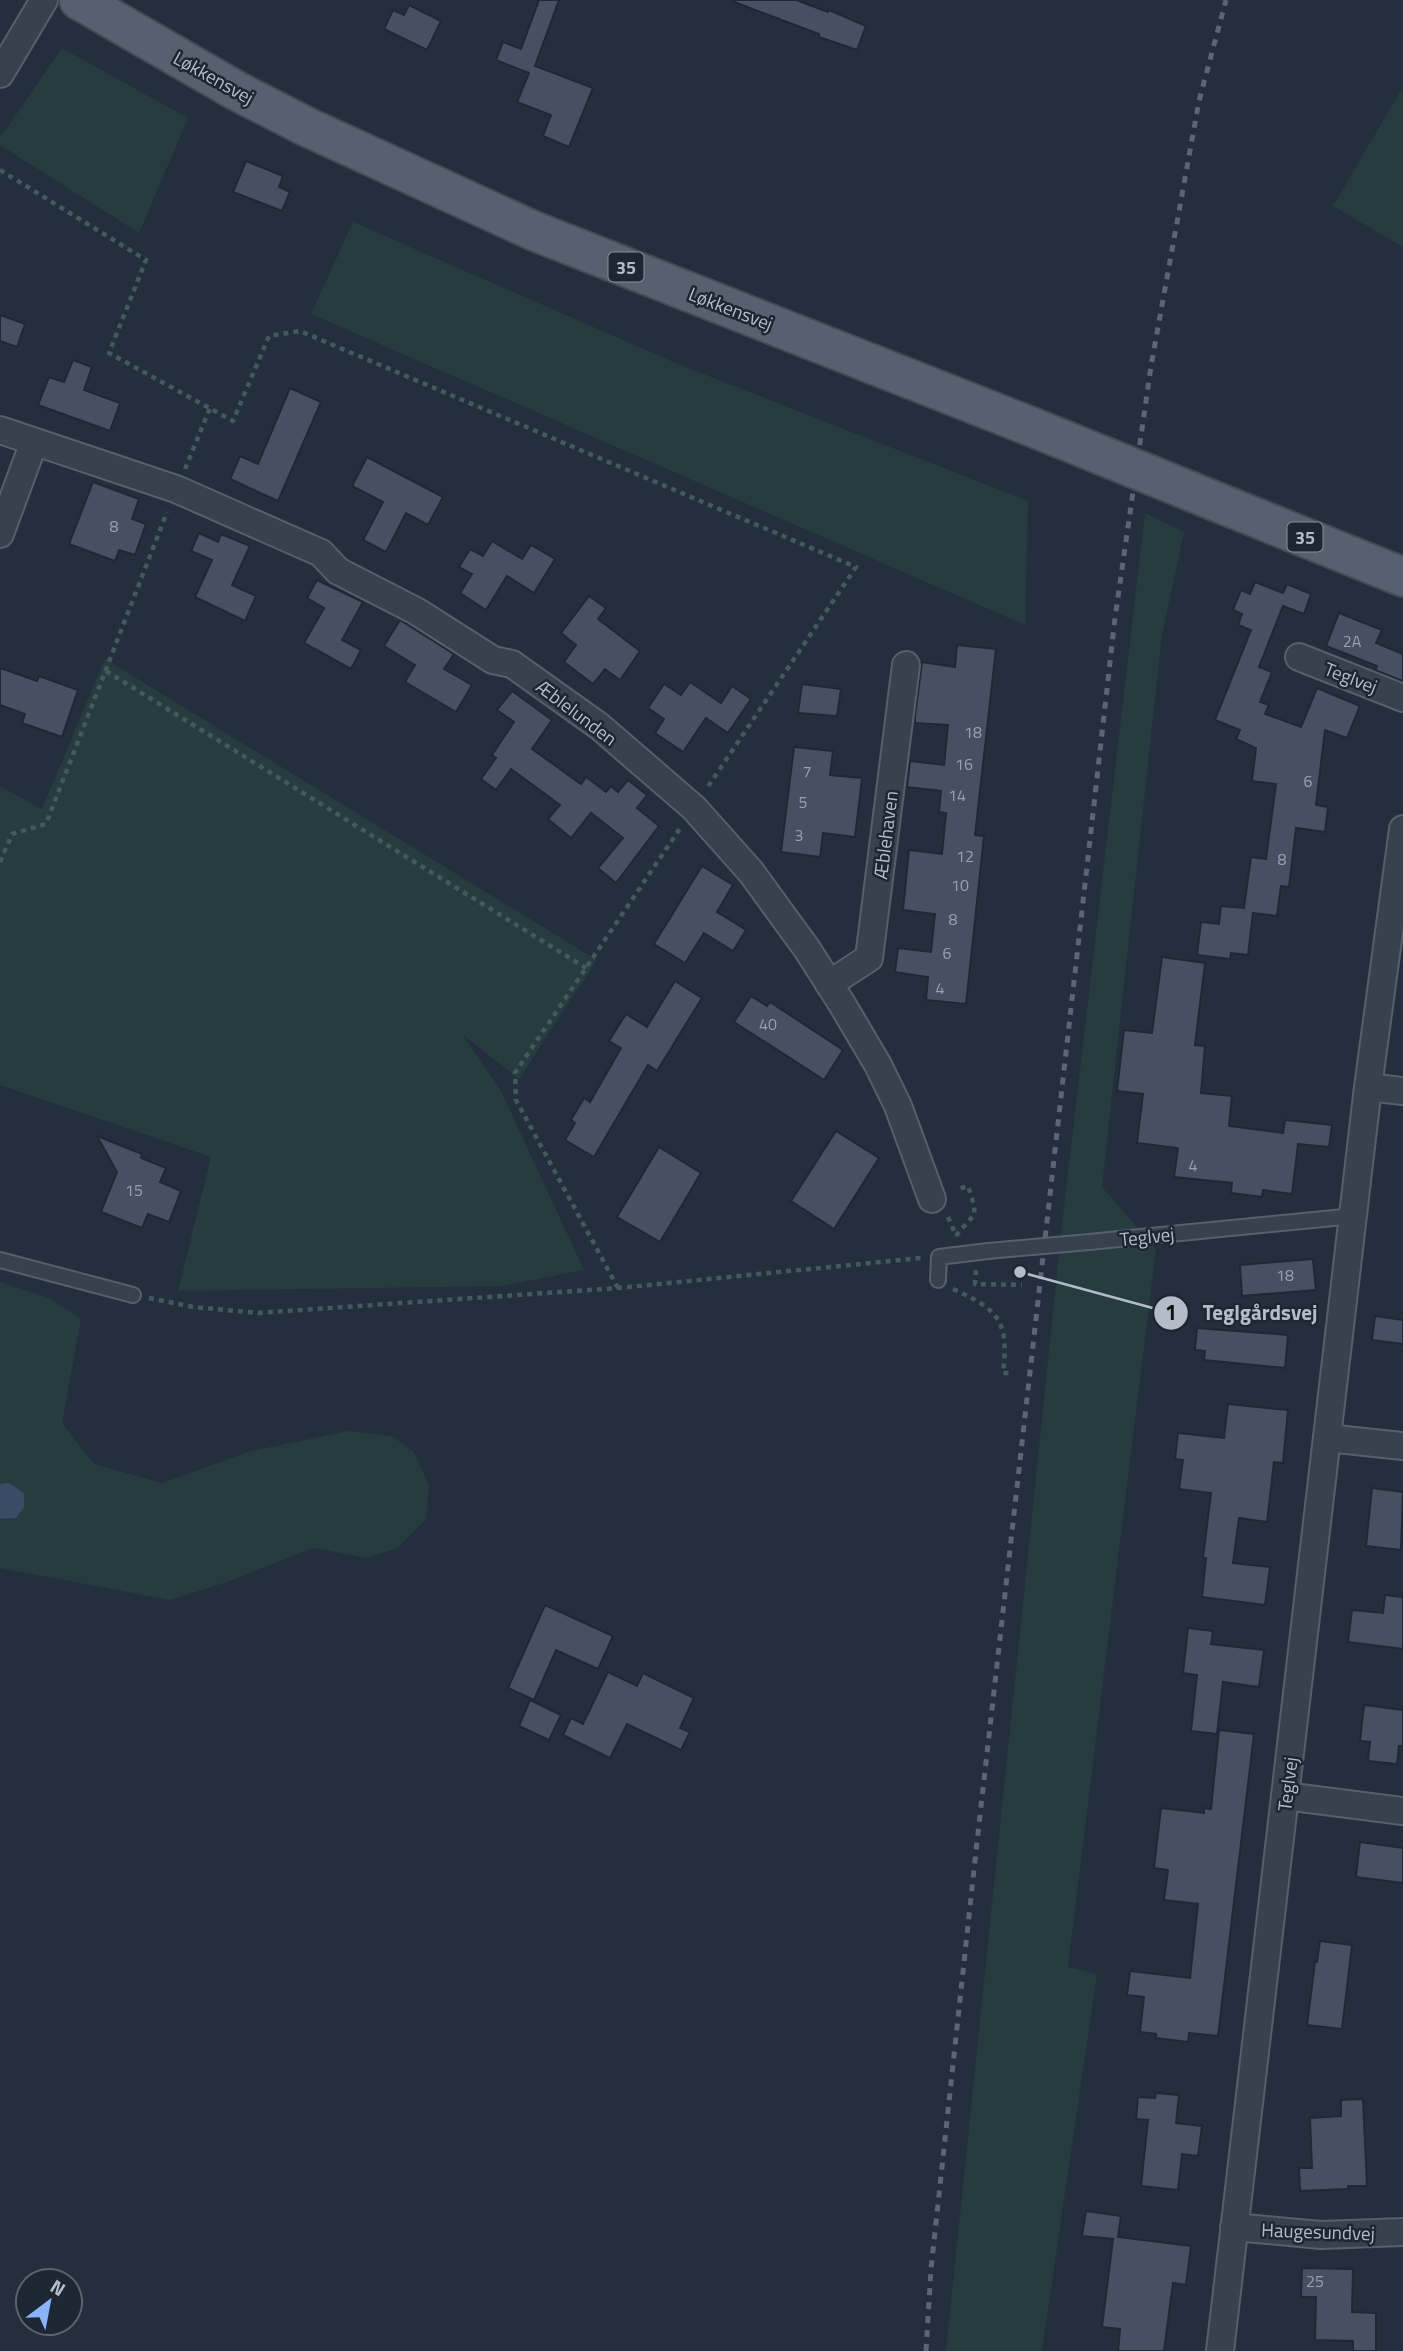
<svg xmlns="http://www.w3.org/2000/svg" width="1403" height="2351" viewBox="0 0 1403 2351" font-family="'Titillium Web',sans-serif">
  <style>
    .green { fill: #263c3f }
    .water { fill: #394c67 }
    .building { fill: #455162; stroke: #1f2835; stroke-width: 2 }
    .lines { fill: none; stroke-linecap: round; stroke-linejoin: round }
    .lane-casing { stroke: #565f6c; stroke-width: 18 }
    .street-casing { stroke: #565f6c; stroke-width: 30 }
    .primary-casing { stroke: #414a57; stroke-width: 42 }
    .path { stroke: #44595c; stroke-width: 4.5; stroke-dasharray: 5 5; stroke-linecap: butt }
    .lane { stroke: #38414e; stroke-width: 14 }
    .street { stroke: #38414e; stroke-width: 26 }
    .primary { stroke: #56606e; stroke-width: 38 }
    .rail { stroke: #5a6575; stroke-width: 5; stroke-dasharray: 7 7; stroke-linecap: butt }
    .lane-bridge-casing { stroke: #565f6c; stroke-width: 18; stroke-linecap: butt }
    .primary-bridge-casing { stroke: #414a57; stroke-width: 42; stroke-linecap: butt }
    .lane-bridge { stroke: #38414e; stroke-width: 14 }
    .primary-bridge { stroke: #56606e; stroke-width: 38 }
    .labels { text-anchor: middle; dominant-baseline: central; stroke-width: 5; stroke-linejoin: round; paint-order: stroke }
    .number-label { font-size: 16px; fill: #98a1af }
    .shield { fill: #1d2633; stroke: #878f9c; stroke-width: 2 }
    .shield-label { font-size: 18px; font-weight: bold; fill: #b4bcc9 }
    .street-label { font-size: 19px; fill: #b4bcc9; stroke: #1d2633 }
    .leader { fill: none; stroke: #b4bcc9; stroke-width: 2.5 }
    .callout-dot { fill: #b4bcc9; stroke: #1d2633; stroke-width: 2.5 }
    .mark-label { font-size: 21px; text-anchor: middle; font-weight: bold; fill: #111 }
    .callout-label { font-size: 21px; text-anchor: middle; font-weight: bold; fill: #b4bcc9; stroke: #1d2633; stroke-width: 5; stroke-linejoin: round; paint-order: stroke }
  </style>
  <rect width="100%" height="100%" fill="#242f3e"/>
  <g class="green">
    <polygon points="62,48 188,118 139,233 0,145 0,138"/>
    <polygon points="1403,87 1403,247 1333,206"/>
    <polygon points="353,222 678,364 1028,501 1025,625 311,314"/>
    <polygon points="1145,513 1184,532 1162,635 1102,1187 1156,1249 1068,1967 1097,1974 1042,2351 946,2351 1062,1224"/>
    <polygon points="105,659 597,960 519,1079 462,1034 501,1091 584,1270 502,1286 178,1291 211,1157 0,1085 0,786 42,809"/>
    <polygon points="0,1282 49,1298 81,1319 62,1423 94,1464 162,1483 251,1451 349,1431 392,1436 414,1452 429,1486 426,1519 397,1548 368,1558 313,1548 230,1581 170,1600 0,1568"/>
  </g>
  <polygon class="water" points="9,1483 24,1493 24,1507 16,1518 0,1519 0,1484"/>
  <g class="building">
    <polygon points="539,0 559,0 535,66 593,88 569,147 543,136 551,115 517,102 529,73 496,60 503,42 521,49"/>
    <polygon points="735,0 796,0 828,12 829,10 866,26 857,50 819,37 819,34 734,2"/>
    <polygon points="409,5 441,21 427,50 384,29 393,10 404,15"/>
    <polygon points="246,161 283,176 279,187 290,192 282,211 233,192"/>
    <polygon points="0,315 25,324 17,347 0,341"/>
    <polygon points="73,360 92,367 84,390 120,403 110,431 38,405 49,377 64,382"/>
    <polygon points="290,388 321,402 278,501 230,479 240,456 258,464"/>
    <polygon points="367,457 443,497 428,525 406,513 386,552 363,540 383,502 352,486"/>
    <polygon points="93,482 139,499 132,519 146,524 135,555 119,550 115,561 69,544"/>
    <polygon points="199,533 218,542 221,534 250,546 232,585 256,596 245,621 195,597 212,560 191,551"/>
    <polygon points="492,541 522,559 531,545 555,559 534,593 507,576 486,610 460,593 472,574 459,567 470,549 483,556"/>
    <polygon points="317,580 363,602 342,640 361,650 351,669 304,643 324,608 307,598"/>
    <polygon points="1255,582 1283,593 1287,584 1311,594 1304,614 1283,606 1259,667 1272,672 1260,702 1269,705 1265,714 1301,727 1317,688 1360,706 1347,738 1325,730 1316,805 1328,807 1325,832 1296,828 1289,887 1281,886 1277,916 1253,913 1248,955 1231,953 1230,959 1197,955 1201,922 1219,924 1221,906 1244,908 1251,857 1266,859 1276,784 1252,781 1256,748 1236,739 1240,730 1215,720 1251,630 1238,625 1242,614 1233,610 1241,590 1250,594"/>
    <polygon points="589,596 606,608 598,619 640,651 620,680 605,669 593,684 564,662 576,645 561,633"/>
    <polygon points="1339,613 1382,630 1376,643 1403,654 1403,681 1375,670 1377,666 1326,646"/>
    <polygon points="400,620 454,654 444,669 472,685 456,712 405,682 415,665 384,646"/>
    <polygon points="957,645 996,649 975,835 984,836 966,1004 926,1000 928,977 895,972 898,948 931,952 935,914 903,910 909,850 942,854 946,813 939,812 941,791 907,787 910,761 944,765 948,725 915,723 915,716 922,662 955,667"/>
    <polygon points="0,668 37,681 39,676 78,690 62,737 22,723 25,714 0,705"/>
    <polygon points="690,682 721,703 732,686 751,699 728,733 706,718 683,752 655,733 664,719 648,708 664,684 681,695"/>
    <polygon points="802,684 841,689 837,716 798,713"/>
    <polygon points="512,691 552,720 532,749 581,784 586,777 606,792 611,786 618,792 628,780 647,795 637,808 659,826 616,883 598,868 623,838 591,813 571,838 548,819 560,805 511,769 496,790 481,779 496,758 492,755 514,722 497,710"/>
    <polygon points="794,747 833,751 830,775 862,778 855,837 823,833 820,857 781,852"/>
    <polygon points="702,866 733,885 717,912 746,930 733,951 704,933 685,963 654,944"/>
    <polygon points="1162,957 1205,963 1195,1045 1205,1046 1201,1093 1232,1096 1229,1126 1283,1133 1285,1120 1332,1125 1329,1147 1298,1144 1292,1194 1263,1190 1262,1197 1231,1193 1232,1183 1174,1177 1178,1148 1137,1143 1143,1094 1117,1091 1124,1030 1152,1033"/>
    <polygon points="675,981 702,998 657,1071 648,1065 594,1157 565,1140 575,1123 571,1120 584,1098 590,1102 621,1048 609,1041 626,1014 647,1027"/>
    <polygon points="751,996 767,1006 770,1002 843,1050 824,1080 734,1022"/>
    <polygon points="836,1131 879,1158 834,1229 791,1201"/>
    <polygon points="97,1136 142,1154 141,1158 166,1168 160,1182 181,1191 169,1222 148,1214 142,1228 101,1212 117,1172"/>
    <polygon points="659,1147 701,1173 660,1242 617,1217"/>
    <polygon points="1313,1259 1316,1290 1242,1296 1240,1265"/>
    <polygon points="1375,1316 1403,1320 1403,1344 1372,1340"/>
    <polygon points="1197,1328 1288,1335 1285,1368 1204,1360 1205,1351 1195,1350"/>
    <polygon points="1228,1404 1288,1410 1283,1463 1274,1462 1267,1522 1239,1518 1233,1563 1270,1567 1265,1605 1202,1597 1206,1558 1203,1558 1211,1493 1179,1489 1183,1460 1175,1459 1178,1433 1224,1438"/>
    <polygon points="1372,1488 1403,1492 1401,1550 1366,1546"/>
    <polygon points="1385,1595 1403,1597 1403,1649 1348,1642 1352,1610 1383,1613"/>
    <polygon points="545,1605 613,1636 598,1669 556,1650 534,1700 508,1688"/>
    <polygon points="1188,1628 1213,1631 1211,1644 1264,1650 1259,1687 1223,1682 1217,1734 1191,1731 1197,1675 1183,1673"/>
    <polygon points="608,1672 637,1686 643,1673 694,1698 680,1728 690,1732 681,1750 627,1724 610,1758 563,1735 571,1718 583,1724"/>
    <polygon points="530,1700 561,1715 549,1740 519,1726"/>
    <polygon points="1364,1705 1403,1710 1403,1746 1399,1746 1397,1764 1368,1761 1370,1742 1360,1741"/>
    <polygon points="1219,1730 1254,1734 1218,2036 1189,2033 1188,2042 1156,2038 1156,2034 1140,2032 1144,1997 1127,1995 1130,1971 1190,1978 1198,1904 1164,1900 1168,1870 1154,1868 1161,1808 1204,1813 1204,1808 1211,1809"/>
    <polygon points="1360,1842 1403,1848 1403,1883 1356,1877"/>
    <polygon points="1320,1941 1352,1945 1342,2029 1307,2025 1315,1962 1317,1962"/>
    <polygon points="1156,2093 1179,2095 1176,2123 1202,2126 1198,2156 1182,2154 1178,2190 1141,2186 1148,2120 1136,2119 1138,2097 1155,2098"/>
    <polygon points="1363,2099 1367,2186 1348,2186 1348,2189 1300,2191 1299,2168 1312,2168 1310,2118 1341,2116 1341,2100"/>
    <polygon points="1086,2211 1121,2216 1118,2237 1191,2246 1186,2285 1173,2283 1164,2351 1118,2351 1120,2329 1102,2327 1113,2239 1082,2236"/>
    <polygon points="1302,2268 1353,2269 1352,2312 1376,2313 1376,2351 1353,2351 1353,2341 1315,2340 1316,2297 1301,2297"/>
  </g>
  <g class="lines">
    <defs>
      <g id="lane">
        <polyline points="1089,1242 1354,1216"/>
        <polyline points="0,1260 133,1295"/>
        <polyline points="938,1280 939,1257 988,1251"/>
      </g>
      <g id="street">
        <polyline points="0,74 44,0"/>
        <polyline points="0,430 176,489 321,553 338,571 416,611 493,660 512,664 599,726 694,808 751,872 807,949 842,1004 878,1065 898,1106 932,1199"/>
        <polyline points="0,534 34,442"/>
        <polyline points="1299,657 1403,698"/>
        <polyline points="829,984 869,958 906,665"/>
        <polyline points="1368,1087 1403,1091"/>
        <polyline points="1327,1438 1403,1446"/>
        <polyline points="1285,1796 1403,1811"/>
        <polyline points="1234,2227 1321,2235 1403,2232"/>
        <polyline points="1220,2351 1368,1087 1403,829"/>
      </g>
      <g id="primary">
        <polyline points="79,0 235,90 307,127 534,231 1032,427"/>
        <polyline points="1207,498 1403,577"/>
      </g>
    </defs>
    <use href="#lane" class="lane-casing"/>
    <use href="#street" class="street-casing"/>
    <use href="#primary" class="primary-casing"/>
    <g class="path">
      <polyline points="0,170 146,260 109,353 233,421 269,336 300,331 856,567 707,788"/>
      <polyline points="185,469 210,408"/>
      <polyline points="106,671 586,968"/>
      <polyline points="0,862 12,834 46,824 167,512"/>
      <polyline points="948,1217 956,1236"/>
      <path d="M956,1236c20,-26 23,-16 12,-50l-12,4"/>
      <polyline points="976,1270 975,1284 1022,1285"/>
      <polyline points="618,1288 516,1100 515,1073 681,827"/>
      <path d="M953,1289c47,21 56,33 50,84h9"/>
      <polyline points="149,1298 193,1307 258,1313 618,1288 921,1258"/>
    </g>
    <use href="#lane" class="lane"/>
    <use href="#street" class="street"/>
    <use href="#primary" class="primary"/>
    <polyline class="rail" points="926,2351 931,2269 976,1851 1115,618 1151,366 1199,101 1226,0"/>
    <defs>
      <polyline id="lane-bridge" points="988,1251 1089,1242"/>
      <polyline id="primary-bridge" points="1032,427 1207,498"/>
    </defs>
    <use href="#lane-bridge" class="lane-bridge-casing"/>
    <use href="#primary-bridge" class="primary-bridge-casing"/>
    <use href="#lane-bridge" class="lane-bridge"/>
    <use href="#primary-bridge" class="primary-bridge"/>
  </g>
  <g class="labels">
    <g class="number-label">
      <text x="114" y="526">8</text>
      <text x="1352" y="641">2A</text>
      <text x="973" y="732">18</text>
      <text x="964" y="764">16</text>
      <text x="807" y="771">7</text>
      <text x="1308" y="781">6</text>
      <text x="957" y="795">14</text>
      <text x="803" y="802">5</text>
      <text x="799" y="835">3</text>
      <text x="965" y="856">12</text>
      <text x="1282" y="859">8</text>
      <text x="960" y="885">10</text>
      <text x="953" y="919">8</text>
      <text x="947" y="953">6</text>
      <text x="940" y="988">4</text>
      <text x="768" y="1024">40</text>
      <text x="1193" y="1165">4</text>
      <text x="134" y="1190">15</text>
      <text x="1285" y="1275">18</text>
      <text x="1315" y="2281">25</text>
    </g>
    <g class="shield">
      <rect x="608.5" y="252.5" width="35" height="29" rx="5"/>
      <rect x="1287.5" y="522.5" width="35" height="29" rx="5"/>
    </g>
    <g class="shield-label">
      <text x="626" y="267">35</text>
      <text x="1305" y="537">35</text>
    </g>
    <g class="street-label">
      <text transform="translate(214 77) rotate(29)">Løkkensvej</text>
      <text transform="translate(731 308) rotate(21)">Løkkensvej</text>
      <text transform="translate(1351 677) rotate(21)">Teglvej</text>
      <text transform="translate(577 712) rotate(37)">Æblelunden</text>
      <text transform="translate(885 835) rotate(-83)">Æblehaven</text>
      <text transform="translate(1147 1236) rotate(-6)">Teglvej</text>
      <text transform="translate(1287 1784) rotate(-83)">Teglvej</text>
      <text transform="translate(1318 2231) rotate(2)">Haugesundvej</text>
    </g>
  </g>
  <path class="leader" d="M1020 1272L1171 1313"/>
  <g class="callout-dot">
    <circle cx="1020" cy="1272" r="7"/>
    <circle cx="1171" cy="1313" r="18"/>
  </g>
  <g class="mark-label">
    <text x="1171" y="1320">1</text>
  </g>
  <g class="callout-label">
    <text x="1260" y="1320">Teglgårdsvej</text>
  </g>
  <g transform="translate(49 2302) rotate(32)"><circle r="33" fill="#1d2633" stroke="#59626f" stroke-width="2"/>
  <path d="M0-5L12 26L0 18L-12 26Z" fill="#8ab4f8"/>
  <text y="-10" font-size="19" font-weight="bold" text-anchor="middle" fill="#b4bcc9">N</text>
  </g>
</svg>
